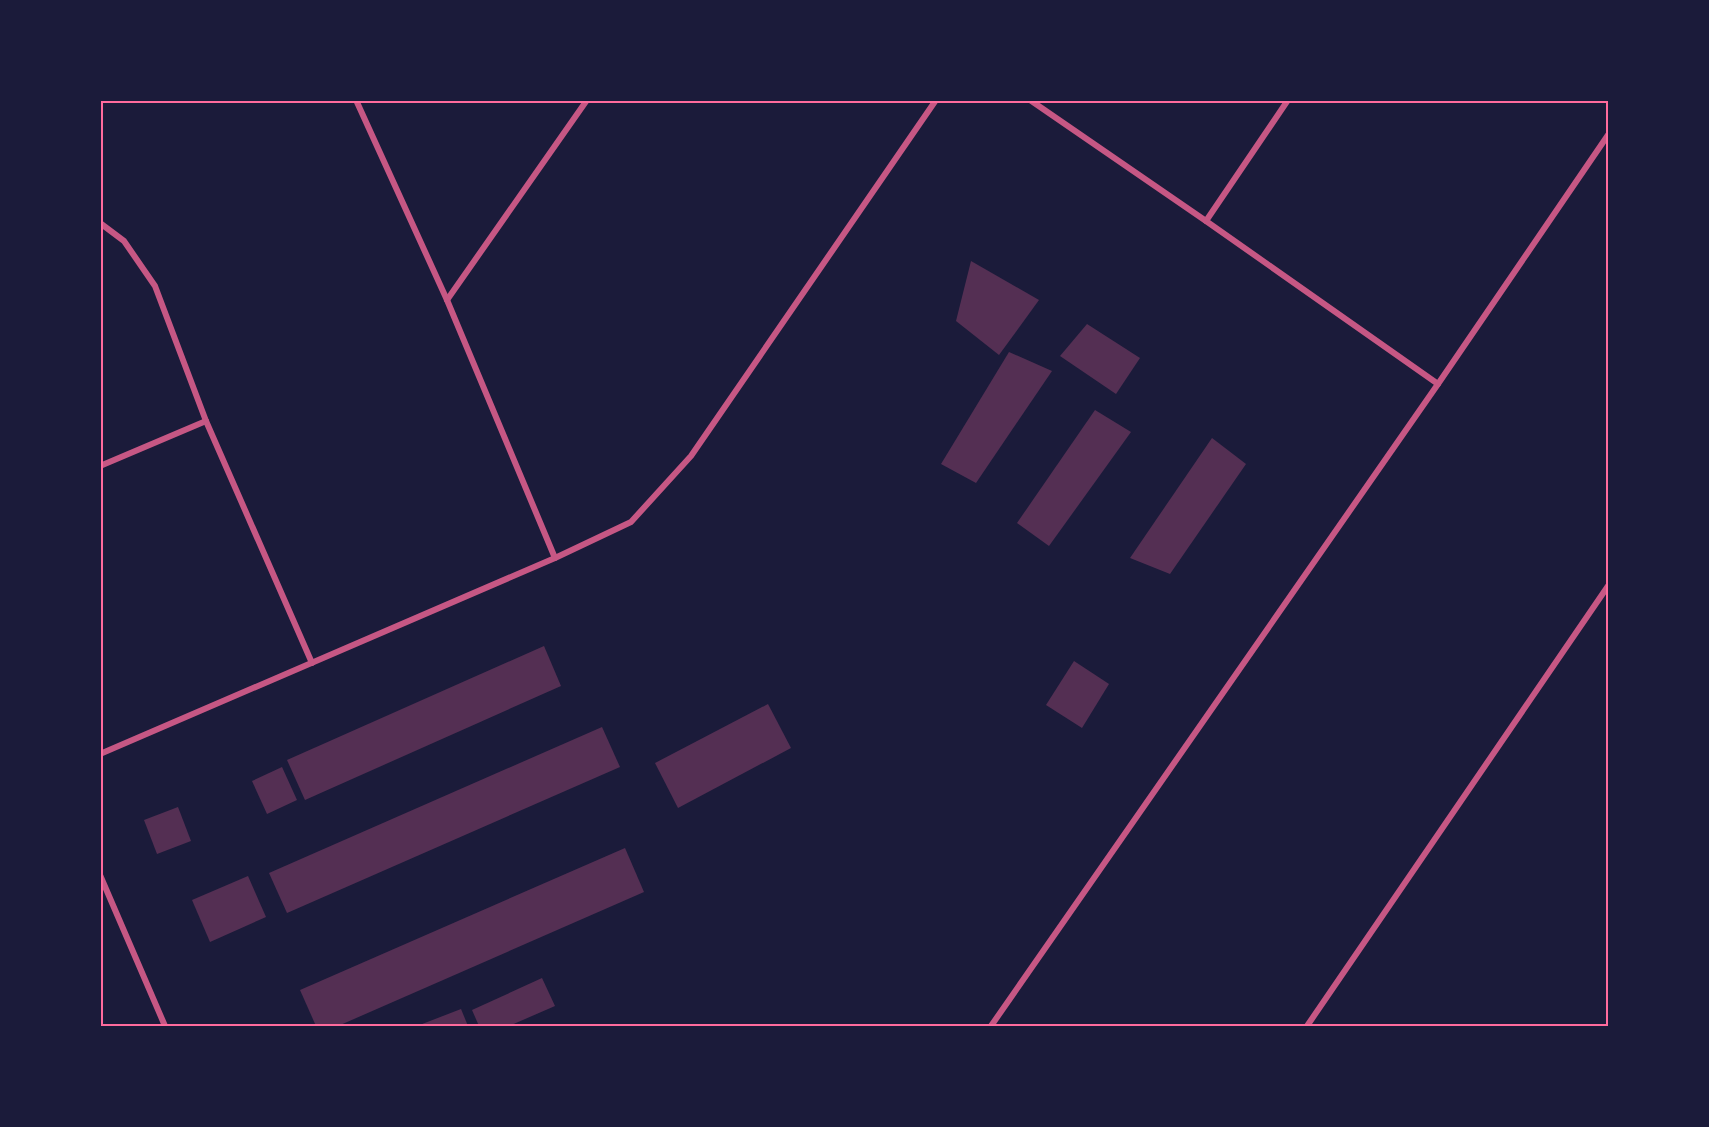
<svg xmlns="http://www.w3.org/2000/svg" width="1709" height="1127" viewBox="0 0 1709 1127" font-family="Jost,sans-serif">
  <style>
    .building { fill: #542f53 }
    .lines { fill: none; stroke-linecap: round; stroke-linejoin: round }
    .minor { stroke: #c65784; stroke-width: 6 }
    .neatline { fill: none; stroke: #ff6b9d; stroke-width: 2 }
  </style>
  <rect width="100%" height="100%" fill="#1b1b3a"/>
  <g class="building">
    <polygon points="971,261 1039,300 999,355 956,321"/>
    <polygon points="1087,324 1140,358 1116,394 1060,356"/>
    <polygon points="1009,352 1052,371 976,483 941,464"/>
    <polygon points="1095,410 1131,432 1049,546 1017,523"/>
    <polygon points="1212,438 1246,464 1170,574 1130,558"/>
    <polygon points="544,646 561,686 305,800 287,760"/>
    <polygon points="1074,661 1109,684 1082,728 1046,705"/>
    <polygon points="768,704 791,748 678,808 655,763"/>
    <polygon points="602,727 620,767 287,913 269,873"/>
    <polygon points="282,767 297,800 267,814 252,781"/>
    <polygon points="178,807 191,841 157,854 144,820"/>
    <polygon points="625,848 644,892 338,1026 316,1026 300,990"/>
    <polygon points="248,876 266,917 210,942 192,900"/>
    <polygon points="542,978 555,1006 509,1026 479,1026 472,1010"/>
    <polygon points="461,1009 468,1026 417,1026"/>
  </g>
  <g class="lines">
    <g class="minor">
      <polyline points="356,100 447,300 555,558"/>
      <polyline points="1030,100 1206,221 1438,384"/>
      <polyline points="1206,221 1288,100"/>
      <polyline points="100,223 124,241 155,286 206,421 312,663"/>
      <polyline points="447,300 587,100"/>
      <polyline points="100,466 206,421"/>
      <polyline points="100,754 555,558 631,522 691,456 936,100"/>
      <polyline points="100,875 165,1026"/>
      <polyline points="991,1026 1438,384 1608,135"/>
      <polyline points="1307,1026 1608,586"/>
    </g>
  </g>
  <rect width="1709" height="1127" fill="none" stroke="#1b1b3a" stroke-width="204"/>
  <rect x="102" y="102" width="1505" height="923" class="neatline"/>
</svg>
